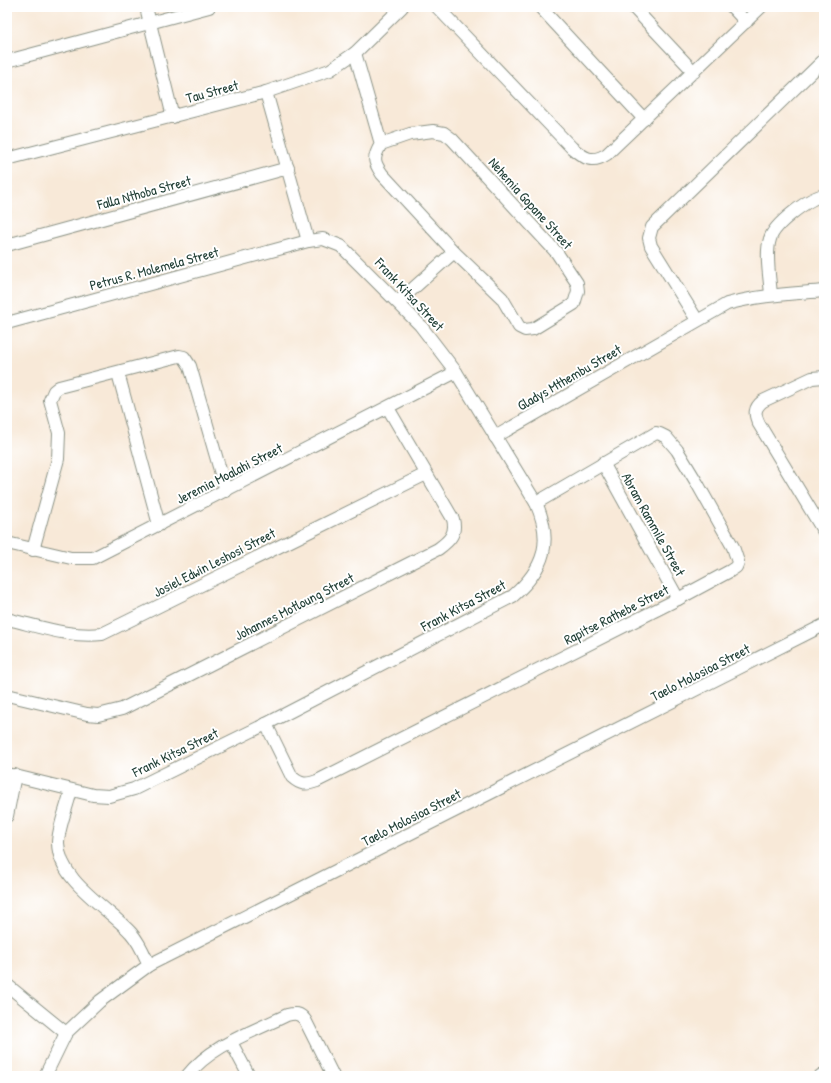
<svg xmlns="http://www.w3.org/2000/svg" width="831" height="1083" viewBox="0 0 831 1083" font-family="'Patrick Hand',sans-serif">
  <style>
    .lines { fill: none; stroke-linecap: round; stroke-linejoin: round }
    .minor-casing { stroke: #8c9386; stroke-width: 14 }
    .minor { stroke: #fff; stroke-width: 12 }
    .labels { text-anchor: middle; dominant-baseline: central; stroke-width: 4; stroke-linejoin: round; paint-order: stroke }
    .street-label { font-size: 14px; fill: #1f3d34; stroke: #fff }
  </style>
  <rect width="100%" height="100%" fill="#fff"/>
  <filter id="ink" filterUnits="userSpaceOnUse"><feTurbulence type="fractalNoise" baseFrequency=".025" numOctaves="2"/><feDisplacementMap in="SourceGraphic" scale="8" xChannelSelector="R" yChannelSelector="G"/><feConvolveMatrix kernelMatrix="1 2 1 2 8 2 1 2 1" color-interpolation-filters="sRGB"/></filter>
  <filter id="wash" filterUnits="userSpaceOnUse"><feTurbulence type="fractalNoise" baseFrequency=".012" numOctaves="4" result="noise"/><feDisplacementMap in="SourceGraphic" scale="16" xChannelSelector="R" yChannelSelector="G"/><feGaussianBlur stdDeviation="0.9" result="paint"/><feColorMatrix in="noise" values="0 0 0 0 0 0 0 0 0 0 0 0 0 0 0 0 0 1.4 0 .05"/><feComposite in="paint" operator="in"/></filter>
  <g filter="url(#wash)">
    <rect width="100%" height="100%" fill="#f8e9d8"/>
  </g>
  <g filter="url(#ink)">
    <g class="lines">
      <defs>
        <g id="minor">
          <polyline points="146,7 173,117"/>
          <path d="M437,7l135,141c12,10 20,16 35,6l154,-147"/>
          <polyline points="540,7 644,119"/>
          <polyline points="633,7 694,72"/>
          <polyline points="732,7 746,22"/>
          <polyline points="355,53 381,144"/>
          <polyline points="7,61 209,7"/>
          <polyline points="266,92 308,241"/>
          <path d="M433,131l11,2 8,6 105,114 20,30 1,8 -4,13 -41,25 -8,1 -6,-3 -17,-29 -48,-46 -72,-78c-9,-13 -9,-16 -1,-30l29,-10z"/>
          <polyline points="7,159 266,92 330,70 355,53 402,7"/>
          <polyline points="7,245 288,168"/>
          <path d="M771,295c-1,-16 -6,-41 -1,-56 4,-15 39,-41 54,-44"/>
          <polyline points="398,302 454,252"/>
          <polyline points="697,320 651,246 649,238 652,227 824,60"/>
          <path d="M7,323l301,-82 15,-2 18,7 79,79 36,47 80,131c17,38 9,65 -23,93l-247,128 -132,65 -25,7 -16,-1 -86,-21"/>
          <polyline points="118,373 159,525"/>
          <path d="M824,377l-12,1 -49,23c-9,7 -9,13 -4,23l65,108"/>
          <path d="M495,437l232,-133c32,-9 64,-10 97,-13"/>
          <polyline points="603,463 678,599"/>
          <polyline points="7,543 71,558 93,558 456,372"/>
          <polyline points="33,550 58,459 59,433 50,400 54,391 59,387 179,356 184,357 190,366 226,491"/>
          <path d="M7,619c31,7 63,19 95,15l324,-160"/>
          <path d="M7,695l80,19 11,1 24,-6 316,-160c11,-8 19,-15 15,-30l-65,-111"/>
          <path d="M266,724l26,53c9,8 14,8 25,4l361,-182 52,-28 6,-4 2,-5 -5,-15 -36,-64 -20,-33 -11,-13 -6,-3 -4,-1 -120,70"/>
          <path d="M71,790c-3,15 -13,38 -13,53 1,39 50,64 73,90 9,10 13,21 18,32"/>
          <polyline points="7,816 15,775"/>
          <polyline points="7,985 66,1033"/>
          <polyline points="231,1042 249,1076"/>
          <polyline points="45,1076 66,1033 100,1001 149,965 824,625"/>
          <path d="M187,1076c24,-31 66,-44 100,-61 8,-2 13,-2 18,5l28,56"/>
          <polyline points="820,1076 824,1074"/>
        </g>
      </defs>
      <use href="#minor" class="minor-casing"/>
      <use href="#minor" class="minor"/>
    </g>
  </g>
  <g class="labels">
    <g class="street-label">
      <text transform="translate(212 91) rotate(-15)">Tau Street</text>
      <text transform="translate(144 192) rotate(-15)">Falla Nthoba Street</text>
      <text transform="translate(531 203) rotate(48)">Nehemia Gopane Street</text>
      <text transform="translate(154 268) rotate(-15)">Petrus R. Molemela Street</text>
      <text transform="translate(410 294) rotate(47)">Frank Kitsa Street</text>
      <text transform="translate(569 377) rotate(-30)">Gladys Mthembu Street</text>
      <text transform="translate(229 473) rotate(-27)">Jeremia Moalahi Street</text>
      <text transform="translate(654 524) rotate(61)">Abram Rammile Street</text>
      <text transform="translate(214 562) rotate(-27)">Josiel Edwin Leshosi Street</text>
      <text transform="translate(463 605) rotate(-28)">Frank Kitsa Street</text>
      <text transform="translate(294 606) rotate(-27)">Johannes Motloung Street</text>
      <text transform="translate(616 614) rotate(-27)">Rapitse Rathebe Street</text>
      <text transform="translate(700 672) rotate(-27)">Taelo Molosioa Street</text>
      <text transform="translate(175 752) rotate(-26)">Frank Kitsa Street</text>
      <text transform="translate(411 817) rotate(-27)">Taelo Molosioa Street</text>
    </g>
  </g>
  <rect width="831" height="1083" fill="none" stroke="#fff" stroke-width="24"/>
</svg>
